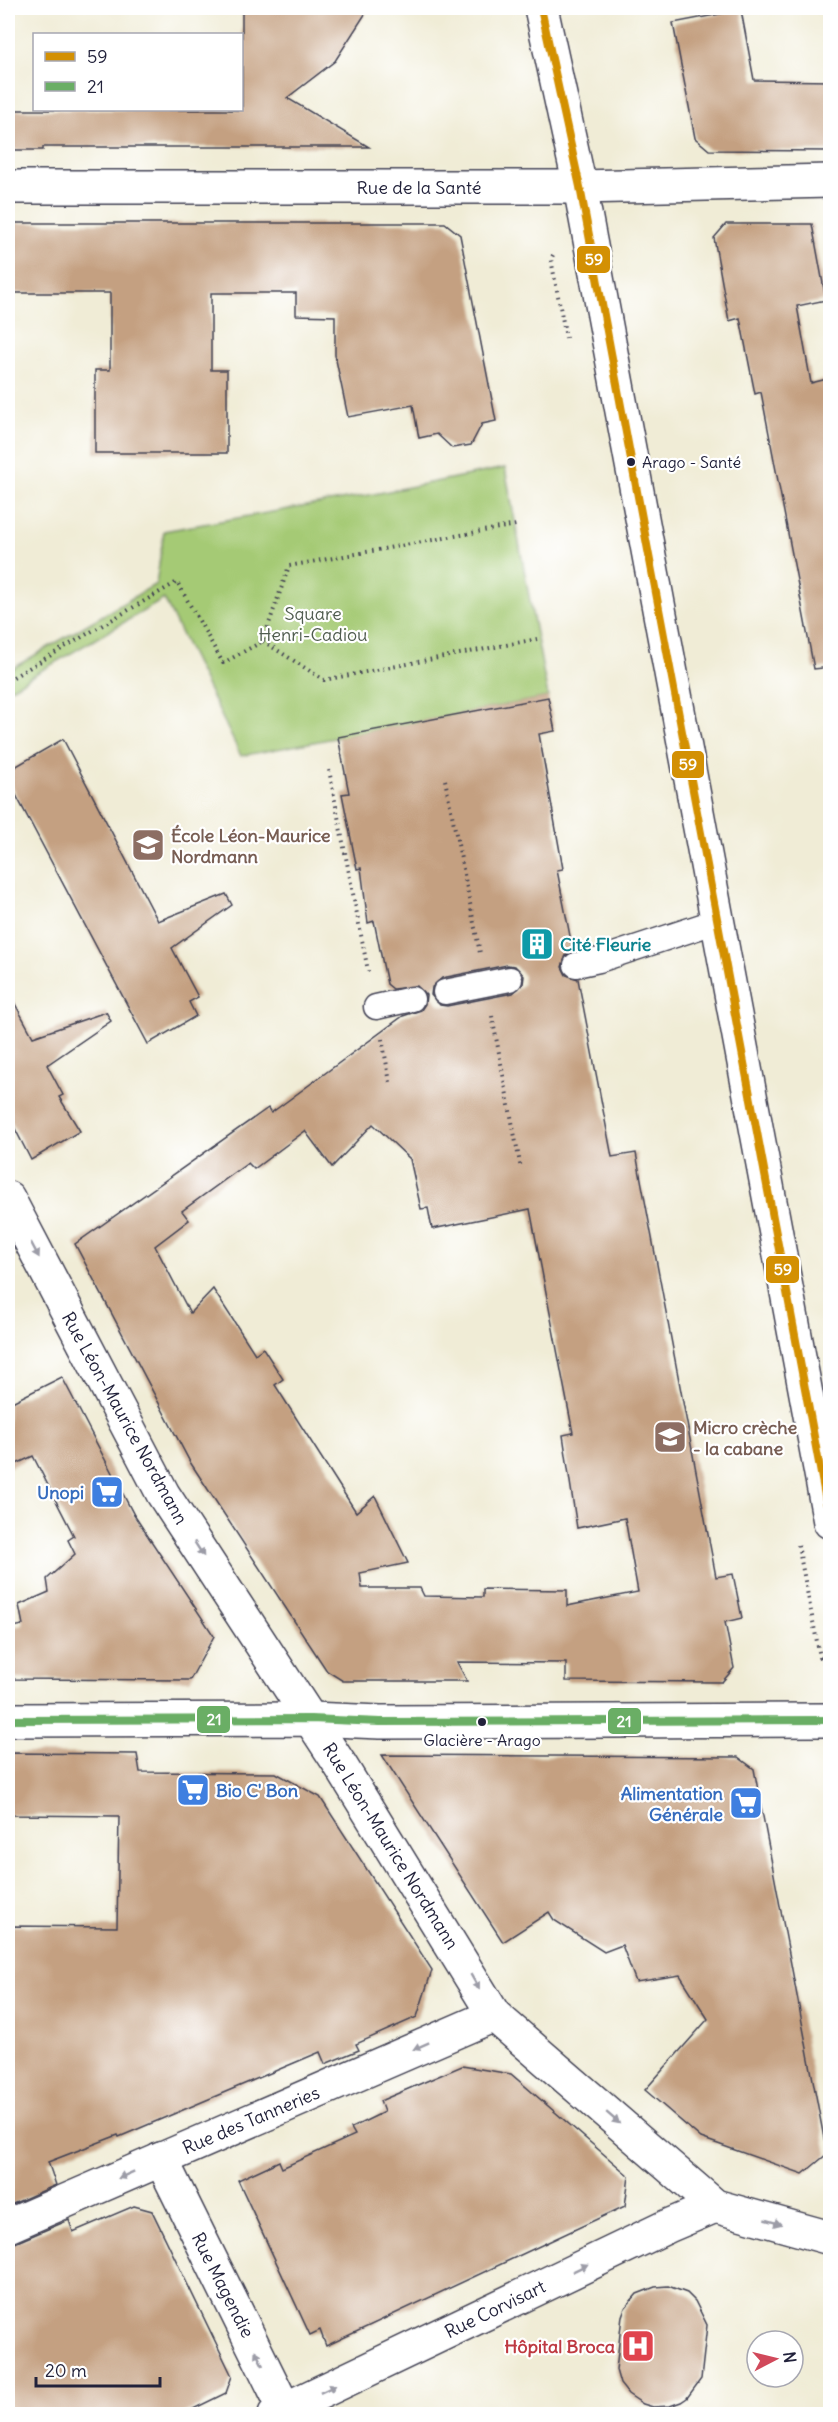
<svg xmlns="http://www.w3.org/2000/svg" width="838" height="2422" viewBox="0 0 838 2422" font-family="Delius,sans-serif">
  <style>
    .green { fill: #a5ca75; stroke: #647658; stroke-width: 1.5 }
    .building { fill: #c4a081; fill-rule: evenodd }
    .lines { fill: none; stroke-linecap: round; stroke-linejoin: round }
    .service-casing { stroke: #414052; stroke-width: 27 }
    .minor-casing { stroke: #414052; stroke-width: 36 }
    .tertiary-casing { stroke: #414052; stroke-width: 36 }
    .secondary-casing { stroke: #414052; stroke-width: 36 }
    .path { stroke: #414052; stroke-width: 4; stroke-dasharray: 1.5 4.5; stroke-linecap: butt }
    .service { stroke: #fff; stroke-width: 24 }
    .minor { stroke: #fff; stroke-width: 33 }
    .tertiary { stroke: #fff; stroke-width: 33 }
    .secondary { stroke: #fff; stroke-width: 33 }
    .bus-1-casing { stroke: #fff; stroke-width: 12 }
    .bus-2-casing { stroke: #fff; stroke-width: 12 }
    .bus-1 { stroke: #d39003; stroke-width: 8 }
    .bus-2 { stroke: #6aae65; stroke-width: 8 }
    .oneway { fill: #9c9ca7 }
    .bus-dot { fill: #22223b; stroke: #fff; stroke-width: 2 }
    .labels { text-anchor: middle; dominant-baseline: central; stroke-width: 4.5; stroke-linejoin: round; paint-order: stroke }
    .bus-label { font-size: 16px; fill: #22223b; stroke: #fff; text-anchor: start }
    .street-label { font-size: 18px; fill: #22223b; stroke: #fff }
    .park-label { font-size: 18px; fill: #505d4f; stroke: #fff }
    .education-label { font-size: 18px; font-weight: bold; fill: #785e54; stroke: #fff; text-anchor: start }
    .culture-label { font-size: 18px; font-weight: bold; fill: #0d838f; stroke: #fff; text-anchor: start }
    .shop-label { font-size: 18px; font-weight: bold; fill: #366cbe; stroke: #fff; text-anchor: end }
    .health-label { font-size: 18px; font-weight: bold; fill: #be3a42; stroke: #fff; text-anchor: end }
    .line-badge { stroke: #fff; stroke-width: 2 }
    .badge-label { font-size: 16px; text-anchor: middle; font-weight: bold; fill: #fff }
  </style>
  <rect width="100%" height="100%" fill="#fff"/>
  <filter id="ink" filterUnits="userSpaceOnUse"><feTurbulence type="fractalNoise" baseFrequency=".0167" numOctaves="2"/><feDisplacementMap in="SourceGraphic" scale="12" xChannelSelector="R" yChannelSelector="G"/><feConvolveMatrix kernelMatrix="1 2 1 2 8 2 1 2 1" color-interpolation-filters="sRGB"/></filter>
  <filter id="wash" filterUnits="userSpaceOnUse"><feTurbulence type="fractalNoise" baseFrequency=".008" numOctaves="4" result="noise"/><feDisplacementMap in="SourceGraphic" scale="24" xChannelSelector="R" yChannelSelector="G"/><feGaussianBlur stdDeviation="1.35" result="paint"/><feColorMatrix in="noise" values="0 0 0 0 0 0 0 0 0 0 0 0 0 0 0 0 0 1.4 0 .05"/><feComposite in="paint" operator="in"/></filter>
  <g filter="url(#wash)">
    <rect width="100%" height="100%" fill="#f0ecd6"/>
    <polygon class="green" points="505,468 548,697 241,756 164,599 8,690 8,671 156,584 164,531 369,495"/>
    <g id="blocks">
      <g class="building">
        <polygon points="242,8 369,8 335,61 287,98 369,147 43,147 43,150 8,150 8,110 242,110"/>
        <polygon points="741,10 754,80 831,81 831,151 709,150 695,138 673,23"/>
        <polygon points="8,223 445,223 460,235 496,421 482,424 471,445 452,448 437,434 419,438 413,405 348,417 335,355 335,316 296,315 296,293 211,293 211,370 227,370 227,453 95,453 95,370 110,370 110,293 8,293"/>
        <polygon points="726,224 812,224 826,300 797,306 811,383 831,378 831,667 814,669 761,392 755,394 740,318 729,321 714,238"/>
        <path d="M548,697l7,34 -16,3 24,135 -6,1 16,81 -7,4 -4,12 4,8 12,4 34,178 24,-4 80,424 17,-3 9,44 -17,4 9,46 -12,14 -156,-1v-18l-109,-1 10,19h-124l-16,-10 -137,-209 -115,-218 193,-136 3,5 132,-97 18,-6 4,-6 1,-9 -9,-9 -24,3 -6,-5 -13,-63 -6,2 -7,-55 -4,1 -15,-75 7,-1 -11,-56zM507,965l8,1 9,10 -1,8 -10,9 -66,13 -7,-1 -9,-10 1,-8 10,-9zM373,1124l37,35 11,50 7,-1 4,21 98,-20 43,224 -10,2 14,93 48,-10 13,74 -71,14v-16l-84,-1v8l-59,-1 -4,-8h-58l-2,-15 48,-10 -33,-67 -19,16 -81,-127 8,-6 -20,-31 -8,6 -42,-65 -23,24 -35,-67 34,-26 -7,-9 66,-48 6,6 51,-38 27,36z"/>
        <polygon points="63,739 158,921 226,894 232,905 172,948 198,997 189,1002 196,1016 148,1044 8,780 8,771"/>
        <polygon points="8,991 33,1037 106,1012 111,1021 47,1065 63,1095 59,1097 80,1131 31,1160 8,1115"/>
        <polygon points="62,1377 134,1515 214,1636 190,1680 8,1679 8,1628 23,1625 19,1605 49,1592 47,1579 75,1554 68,1540 74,1536 33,1456 8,1468 8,1404"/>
        <polygon points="8,1753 137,1754 140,1772 276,1773 320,1797 432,1970 417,2017 356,2044 359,2050 325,2064 320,2052 119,2137 118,2135 48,2162 56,2185 8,2206 8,1926 117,1927 119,1816 8,1815"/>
        <polygon points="382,1755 738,1757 754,1769 827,2154 803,2174 701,2138 645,2090 708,2019 680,1975 636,1982 622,1945 604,1952 554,1920 549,1912 503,1942"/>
        <polygon points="462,2066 511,2074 629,2176 625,2206 326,2346 320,2330 310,2335 238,2180 279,2161 282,2168 355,2135 351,2128 384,2112 380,2101"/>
        <polygon points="134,2206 152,2211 232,2376 226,2393 181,2415 8,2415 8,2244 15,2243 69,2220 73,2232"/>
        <polygon points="668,2286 687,2293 695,2301 707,2325 701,2379 687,2398 681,2402 670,2406 653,2407 643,2404 628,2394 620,2384 616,2370 622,2316 625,2308 637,2294 655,2287"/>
      </g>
    </g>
  </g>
  <g filter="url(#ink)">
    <use href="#blocks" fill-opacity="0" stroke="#414052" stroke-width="1.5"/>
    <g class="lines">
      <defs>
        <g id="service">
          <polyline points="576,965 599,960 717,921"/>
          <polyline points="445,992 510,979"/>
          <polyline points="376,1007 412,999"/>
        </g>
        <g id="minor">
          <polyline points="8,187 580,187 830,181"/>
          <polyline points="8,1198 163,1494 339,1763 494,2015 715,2206 830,2238"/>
          <polyline points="161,2159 285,2410"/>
          <polyline points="8,2226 494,2015"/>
          <polyline points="275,2414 668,2226 715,2206"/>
        </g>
        <polyline id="tertiary" points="8,1720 311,1719 380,1722 830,1720"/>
        <polyline id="secondary" points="541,8 580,187 830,1522"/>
      </defs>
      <use href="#service" class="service-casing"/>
      <use href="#minor" class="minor-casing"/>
      <use href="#tertiary" class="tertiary-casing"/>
      <use href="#secondary" class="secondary-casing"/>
      <g class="path">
        <polyline points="553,255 551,259 566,338"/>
        <polyline points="263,641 324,680 537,639"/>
        <polyline points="8,680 177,582 223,663 263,641 289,566 516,525"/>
        <polyline points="329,770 369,976"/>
        <polyline points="445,780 480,953"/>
        <polyline points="492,1016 521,1169"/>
        <polyline points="382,1039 390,1082"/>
        <polyline points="798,1545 820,1657 830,1671"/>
      </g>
      <use href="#service" class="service"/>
      <use href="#minor" class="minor"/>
      <use href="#tertiary" class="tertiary"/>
      <use href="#secondary" class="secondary"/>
      <defs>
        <polyline id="bus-1" points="541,8 580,187 830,1522"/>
        <polyline id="bus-2" points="8,1720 311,1719 380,1722 830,1720"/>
      </defs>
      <use href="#bus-1" class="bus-1-casing"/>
      <use href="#bus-2" class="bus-2-casing"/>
      <use href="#bus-1" class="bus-1"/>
      <use href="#bus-2" class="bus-2"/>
    </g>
    <defs><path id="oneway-solid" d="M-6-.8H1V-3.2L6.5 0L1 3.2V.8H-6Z" transform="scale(1.5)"/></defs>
    <g class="oneway">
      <use href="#oneway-solid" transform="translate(35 1250) rotate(62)"/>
      <use href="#oneway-solid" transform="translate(199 1549) rotate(57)"/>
      <use href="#oneway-solid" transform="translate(475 1982) rotate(60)"/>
      <use href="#oneway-solid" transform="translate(421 2046) rotate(156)"/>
      <use href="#oneway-solid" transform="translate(613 2118) rotate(41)"/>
      <use href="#oneway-solid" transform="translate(126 2175) rotate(156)"/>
      <use href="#oneway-solid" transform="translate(773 2222) rotate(16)"/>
      <use href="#oneway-solid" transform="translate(580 2268) rotate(-26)"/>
      <use href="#oneway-solid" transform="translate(259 2358) rotate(-117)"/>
      <use href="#oneway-solid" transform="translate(328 2389) rotate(-26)"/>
    </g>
  </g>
  <defs>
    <symbol id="school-square" viewBox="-11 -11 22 22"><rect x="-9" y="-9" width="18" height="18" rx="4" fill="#8d6e63" stroke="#fff"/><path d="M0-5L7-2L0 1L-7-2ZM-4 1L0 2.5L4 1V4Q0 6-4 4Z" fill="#fff"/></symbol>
    <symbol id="building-square" viewBox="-11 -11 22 22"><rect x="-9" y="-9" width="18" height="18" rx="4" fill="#0f9aa8" stroke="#fff"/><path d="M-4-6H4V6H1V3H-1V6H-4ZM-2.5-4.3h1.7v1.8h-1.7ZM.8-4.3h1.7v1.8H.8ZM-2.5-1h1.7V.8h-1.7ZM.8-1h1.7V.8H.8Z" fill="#fff"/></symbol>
    <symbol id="supermarket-square" viewBox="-11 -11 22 22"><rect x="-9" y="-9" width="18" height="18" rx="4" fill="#3f7fe0" stroke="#fff"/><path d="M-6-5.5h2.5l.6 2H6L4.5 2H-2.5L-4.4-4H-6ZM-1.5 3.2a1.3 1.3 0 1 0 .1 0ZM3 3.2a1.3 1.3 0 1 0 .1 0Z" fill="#fff"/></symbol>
    <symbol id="hospital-square" viewBox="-11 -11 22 22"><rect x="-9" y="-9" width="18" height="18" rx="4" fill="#e0444e" stroke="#fff"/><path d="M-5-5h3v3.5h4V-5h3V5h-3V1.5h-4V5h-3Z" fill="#fff"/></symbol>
  </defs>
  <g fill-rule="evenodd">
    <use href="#school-square" x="129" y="826" width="38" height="38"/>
    <use href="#building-square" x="518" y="925" width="38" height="38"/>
    <use href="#school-square" x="651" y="1418" width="38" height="38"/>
    <use href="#supermarket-square" x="88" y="1473" width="38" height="38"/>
    <use href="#supermarket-square" x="174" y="1771" width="38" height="38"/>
    <use href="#supermarket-square" x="727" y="1784" width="38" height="38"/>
    <use href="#hospital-square" x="619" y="2327" width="38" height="38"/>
  </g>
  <g class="bus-dot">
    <circle cx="631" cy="462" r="5"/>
    <circle cx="482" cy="1722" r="5"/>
  </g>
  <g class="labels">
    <g class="bus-label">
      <text x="642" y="462">Arago - Santé</text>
      <text x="482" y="1740" text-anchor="middle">Glacière - Arago</text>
    </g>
    <g class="street-label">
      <text x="419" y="187">Rue de la Santé</text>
      <text transform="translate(125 1418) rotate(61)">Rue Léon-Maurice Nordmann</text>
      <text transform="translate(391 1846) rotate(58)">Rue Léon-Maurice Nordmann</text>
      <text transform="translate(251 2120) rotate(-23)">Rue des Tanneries</text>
      <text transform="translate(223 2285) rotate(63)">Rue Magendie</text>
      <text transform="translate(495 2309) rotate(-26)">Rue Corvisart</text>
    </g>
    <g class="park-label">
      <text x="313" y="613">Square<tspan x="313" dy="21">Henri-Cadiou</tspan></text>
    </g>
    <g class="education-label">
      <text x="171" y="835">École Léon-Maurice<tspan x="171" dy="21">Nordmann</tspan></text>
      <text x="693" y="1427">Micro crèche<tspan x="693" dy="21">- la cabane</tspan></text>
    </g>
    <g class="culture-label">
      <text x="560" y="944">Cité Fleurie</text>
    </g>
    <g class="shop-label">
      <text x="84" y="1492">Unopi</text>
      <text x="216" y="1790" text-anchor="start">Bio C' Bon</text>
      <text x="723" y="1793">Alimentation<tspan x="723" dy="21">Générale</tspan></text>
    </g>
    <g class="health-label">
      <text x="615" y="2346">Hôpital Broca</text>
    </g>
  </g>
  <g class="line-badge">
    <rect x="576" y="245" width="35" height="29" rx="6" fill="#d39003"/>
    <rect x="671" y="750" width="34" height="29" rx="6" fill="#d39003"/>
    <rect x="765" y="1255" width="35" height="29" rx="6" fill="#d39003"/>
    <rect x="196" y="1705" width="35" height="29" rx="6" fill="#6aae65"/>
    <rect x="607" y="1707" width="35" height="28" rx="6" fill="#6aae65"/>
  </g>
  <g class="badge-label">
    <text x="594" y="265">59</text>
    <text x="688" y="770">59</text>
    <text x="783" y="1275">59</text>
    <text x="214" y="1725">21</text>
    <text x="624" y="1727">21</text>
  </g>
  <rect width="838" height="2422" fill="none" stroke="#fff" stroke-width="30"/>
  <rect x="33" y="33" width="210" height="78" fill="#ffffff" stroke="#a7a7b1" stroke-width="1.5"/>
  <rect x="45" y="52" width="30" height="9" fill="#d39003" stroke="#a7a7b1" stroke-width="1.5"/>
  <text x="87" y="63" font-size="18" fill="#22223b">59</text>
  <rect x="45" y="82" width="30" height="9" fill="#6aae65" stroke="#a7a7b1" stroke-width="1.5"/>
  <text x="87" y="93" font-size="18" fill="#22223b">21</text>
  <g transform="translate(775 2359) rotate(83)"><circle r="28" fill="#ffffff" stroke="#a7a7b1" stroke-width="1.5"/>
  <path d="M0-4.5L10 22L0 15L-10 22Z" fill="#d1495b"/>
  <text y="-9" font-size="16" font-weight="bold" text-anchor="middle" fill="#22223b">N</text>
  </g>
  <path d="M36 2377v9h124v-9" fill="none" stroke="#22223b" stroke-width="3"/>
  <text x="45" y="2377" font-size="18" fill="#22223b" stroke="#ffffff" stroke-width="4.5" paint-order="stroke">20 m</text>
</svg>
